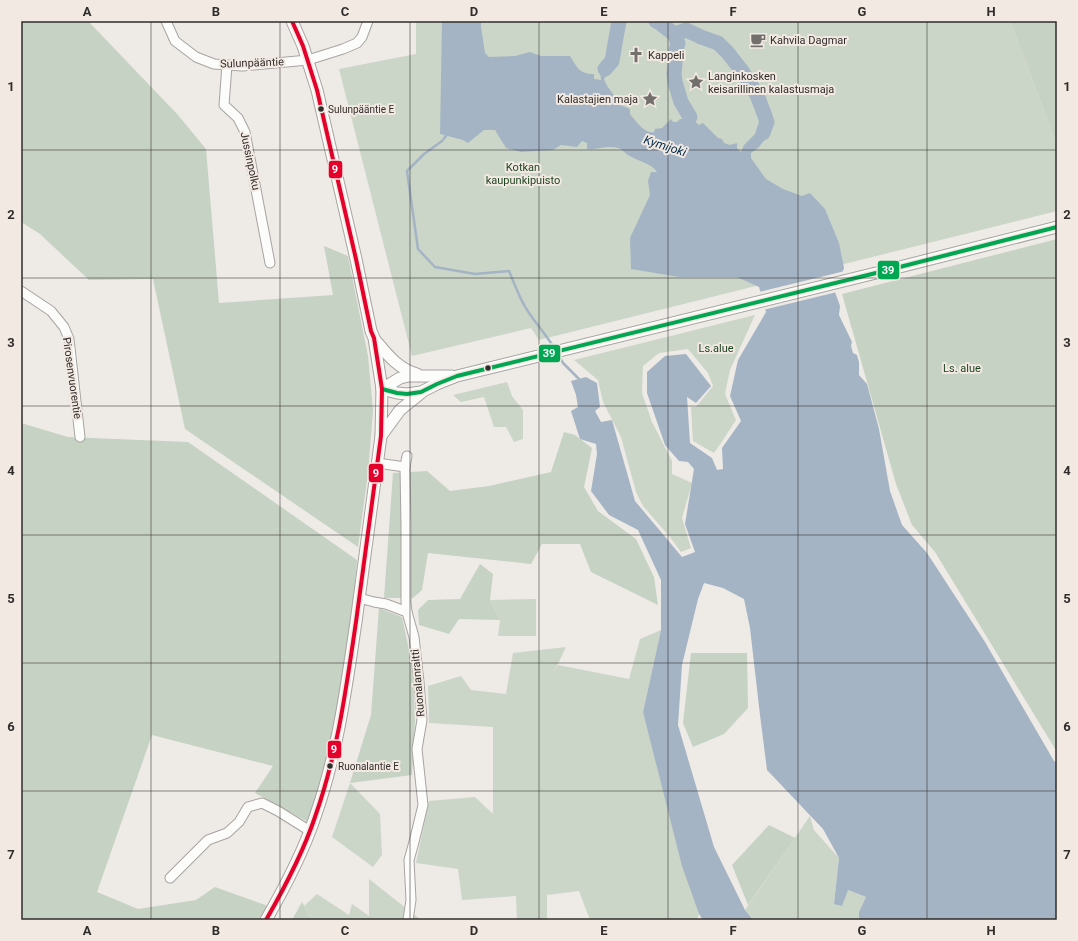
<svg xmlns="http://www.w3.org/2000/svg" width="1078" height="941" viewBox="0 0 1078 941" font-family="Roboto,sans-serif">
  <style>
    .green { fill: #cbd6c8 }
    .forest { fill: #c6d2c3 }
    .water { fill: #a4b4c4 }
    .pier { fill: #eeeae6 }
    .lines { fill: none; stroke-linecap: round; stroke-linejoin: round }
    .stream { stroke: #a4b4c4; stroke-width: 2.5 }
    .river { stroke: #a4b4c4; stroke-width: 15 }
    .minor-casing { stroke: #a7a4a1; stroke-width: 11 }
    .tertiary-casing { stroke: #a7a4a1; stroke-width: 13 }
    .minor { stroke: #fcfcfb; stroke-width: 9 }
    .tertiary { stroke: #fcfcfb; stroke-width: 11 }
    .bus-1-casing { stroke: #f2e9e2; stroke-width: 7 }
    .bus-2-casing { stroke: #f2e9e2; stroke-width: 7 }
    .bus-1 { stroke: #00a651; stroke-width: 4 }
    .bus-2 { stroke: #e4002b; stroke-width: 4 }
    .grid { fill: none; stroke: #312d2b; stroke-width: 1; stroke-opacity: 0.55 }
    .bus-dot { fill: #312d2b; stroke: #f2e9e2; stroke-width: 1.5 }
    .labels { text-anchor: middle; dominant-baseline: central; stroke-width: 4; stroke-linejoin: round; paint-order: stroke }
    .bus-label { font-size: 10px; fill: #312d2b; stroke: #f2e9e2; text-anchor: start }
    .poi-label { font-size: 11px; fill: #312d2b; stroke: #f2e9e2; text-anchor: start }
    .street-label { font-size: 11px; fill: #312d2b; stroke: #f2e9e2 }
    .park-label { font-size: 11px; fill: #1e4522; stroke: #f2e9e2 }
    .water-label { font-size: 12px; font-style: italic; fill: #022b4c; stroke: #f2e9e2 }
    .line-badge { stroke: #f2e9e2; stroke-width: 1.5 }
    .badge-label { font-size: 11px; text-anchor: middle; font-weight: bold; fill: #fff }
    .neatline { fill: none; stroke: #312d2b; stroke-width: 1.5 }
    .grid-label { font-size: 13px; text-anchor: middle; font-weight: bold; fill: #312d2b }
  </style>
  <rect width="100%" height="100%" fill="#eeeae6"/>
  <g class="green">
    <polygon points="416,21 1010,21 1057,145 1057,211 539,340 531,328 412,356 339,69 416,54"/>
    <polygon points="755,315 730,370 725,394 736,420 721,443 714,453 693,441 691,407 696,407 713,386 708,373 688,349 659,353 643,366 642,393 652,422 672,461 672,474 692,483 682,518 691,548 681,552 670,537 643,506 636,492 621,437 603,402 598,380 574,360"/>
    <polygon points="507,382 512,396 523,410 523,439 514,442 506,427 494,427 484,397 461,402 453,395"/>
    <polygon points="536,599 536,636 498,636 500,620 490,600"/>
    <polygon points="661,630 643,712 699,914 697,920 590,920 579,891 547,895 547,920 517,920 516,896 462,900 458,869 416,863 429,801 475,797 493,814 493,727 429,723 428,686 461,676 471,690 506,694 513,653 566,647 553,674 558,665 629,679 640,639"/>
    <polygon points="350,783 380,814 382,855 373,867 332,837"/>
    <polygon points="810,816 814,830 839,858 834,904 848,890 866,897 859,912 859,920 753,920 745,910"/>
    <polygon points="369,879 421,920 311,920 304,906 317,894 349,915 352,904 369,916"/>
  </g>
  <g class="forest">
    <polygon points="21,21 88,21 178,115 206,149 219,303 333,295 324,246 348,256 368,356 373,411 368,473 358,547 185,429 153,279 89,280 40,234 21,222"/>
    <polygon points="1010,21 1057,21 1057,145"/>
    <polygon points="1057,239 1057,752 935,552 912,525 896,484 842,294"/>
    <polygon points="21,423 68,437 188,442 357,560 352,621 334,726 323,775 308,822 255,793 273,766 152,735 97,892 138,909 196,900 215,887 268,906 258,920 21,920"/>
    <polygon points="564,432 575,435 592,448 584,487 598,511 636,539 654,577 658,605 591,572 580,544 542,544 531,564 428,553 422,590 413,598 384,598 393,473 427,471 450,491 489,486 551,472"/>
    <polygon points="480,564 493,574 490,600 500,620 459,619 449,634 419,625 418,610 428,600 460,599"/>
    <polygon points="379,608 402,617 413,669 415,721 412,775 350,783 371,715"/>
    <polygon points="691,653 747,653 748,708 724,734 693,747 683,723"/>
    <polygon points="769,825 795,838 748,905 732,865"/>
    <polygon points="302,902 311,920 292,920"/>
  </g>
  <path class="water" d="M442,21h39v6l4,26 4,4 26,-1 15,-4 11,4h29c7,11 9,18 24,18v5l7,1 -1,-10 5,-1 3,5 -4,5c3,10 12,16 16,26l10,4v5c6,7 14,20 24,18l1,-3 7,-1 9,-9 2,3h4l3,-3h4l6,-2 9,8 4,-2 15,15 4,1 2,4 6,2 7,-2v5l4,4 3,-7 14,-14 9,6 -9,11 -7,5v5l15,21 17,10 19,7 8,-3 15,16 14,34 5,25 -9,24 5,14 -1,9 13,27 -1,4 2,7 4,2 2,7v13l8,9 12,45 11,62 12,34 25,28 58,89 69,119 3,2v157h-198v-8l7,-15 -18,-7 -6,16 -8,-2 5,-46 -16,-29 -56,-59 -7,-55 -10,-87 -6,-29 -21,-11 -19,-5 -6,16 -16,66 -4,60 36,122 31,63 8,10h-50l-4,-6 -17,-48 -39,-154 18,-82v-50l-23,-50 -29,-15 -18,-24 6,-37 -1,-10 -16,-5 -9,-28 7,-4 -2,-12 -5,-14 15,-4 11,6 3,24 -5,4 6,11 11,-2 23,81 47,56 13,-5 -10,-28 9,-55 -6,-7 -9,-1 -14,-16 -18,-52v-21l18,-16 21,-2 25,32 -15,17 -9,-6 3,46 22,15 5,12 6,-1 -1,-21 19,-27 -11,-25 8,-36 28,-48 -7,-25 -22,-10h-58l-48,-8 -1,-31 20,-43 -2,-14 3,-9h6c-5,-9 -20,-11 -29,-17 -3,-2 -6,-6 -10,-7 -11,-3 -20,2 -31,1v-6l-5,-2 -5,6 -16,-2 -8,5 -32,2 -15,-4 -11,-18h-11l-16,13 -5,-3 -23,-6z"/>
  <polygon class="pier" points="845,271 837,292 763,310 759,292"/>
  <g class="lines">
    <g class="stream">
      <path d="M446,136l-4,5 -18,13 -17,17 11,78 17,18 40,7 34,-3c4,10 8,20 13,30 8,17 23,31 32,47"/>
      <polyline points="558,354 563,363 579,379"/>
    </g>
    <g class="river">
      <polyline points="656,21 660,23 674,34 686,30 701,37 718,43 728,53 742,71 757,95 765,116 767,122 763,133"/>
      <polyline points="674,34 678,43 675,55 675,64 674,74 675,82 681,102 690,117"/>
      <polyline points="605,69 612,61 619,21"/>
    </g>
    <defs>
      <g id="minor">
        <polyline points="166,21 175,41 196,57 214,64 242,66 308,60 343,49 357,43 362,37 368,21"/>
        <polyline points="227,65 224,105 238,118 245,132 270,263"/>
        <polyline points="21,291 51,311 64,327 69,339 80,437"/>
        <polyline points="377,463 405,467"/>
        <polyline points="359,598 374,602 386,604 407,612 414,637 419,682 422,720 417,749 423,805 414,842 409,860 411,900 408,920"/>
        <polyline points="407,612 406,603 406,526 405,467 407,456"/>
        <polyline points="170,878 208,840 227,833 239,822 248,807 262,803 278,811 310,831"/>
      </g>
      <g id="tertiary">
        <path d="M375,340c12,14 23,29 42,34"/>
        <polyline points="382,389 397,393 407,394 421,392 437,384 457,376 876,273 1057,227"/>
        <polyline points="382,389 400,378 409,376 452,376"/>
        <polyline points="381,436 400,410 421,393"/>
        <path d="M266,920c19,-33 37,-67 49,-103 23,-65 31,-128 41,-195 8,-62 17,-124 25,-186l1,-47 -8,-51 -3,-7 -15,-72 -39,-169 -14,-44 -11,-25"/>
      </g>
    </defs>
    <use href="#minor" class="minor-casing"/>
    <use href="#tertiary" class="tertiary-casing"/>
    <use href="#minor" class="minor"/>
    <use href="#tertiary" class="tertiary"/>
    <defs>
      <polyline id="bus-1" points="382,389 397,393 407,394 421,392 437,384 457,376 876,273 1057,227"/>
      <path id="bus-2" d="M266,920c19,-33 37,-67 49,-103 23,-65 31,-128 41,-195 8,-62 17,-124 25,-186l1,-47 -8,-51 -3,-7 -15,-72 -39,-169 -14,-44 -11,-25"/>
    </defs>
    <use href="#bus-1" class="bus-1-casing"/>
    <use href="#bus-2" class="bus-2-casing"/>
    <use href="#bus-1" class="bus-1"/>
    <use href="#bus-2" class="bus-2"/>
  </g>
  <path class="grid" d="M151,21v899M280,21v899M410,21v899M539,21v899M668,21v899M798,21v899M927,21v899M21,150h1036M21,278h1036M21,406h1036M21,535h1036M21,663h1036M21,791h1036"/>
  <defs>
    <symbol id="cafe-bare" viewBox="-9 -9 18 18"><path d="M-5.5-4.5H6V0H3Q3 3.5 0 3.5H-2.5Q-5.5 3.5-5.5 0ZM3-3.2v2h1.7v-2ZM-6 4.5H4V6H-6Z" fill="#736f6c" stroke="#f2e9e2" stroke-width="2.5" paint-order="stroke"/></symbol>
    <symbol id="church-bare" viewBox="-9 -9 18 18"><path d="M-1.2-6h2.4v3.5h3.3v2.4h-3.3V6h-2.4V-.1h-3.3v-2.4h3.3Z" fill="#736f6c" stroke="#f2e9e2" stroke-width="2.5" paint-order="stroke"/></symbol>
    <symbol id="sight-bare" viewBox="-9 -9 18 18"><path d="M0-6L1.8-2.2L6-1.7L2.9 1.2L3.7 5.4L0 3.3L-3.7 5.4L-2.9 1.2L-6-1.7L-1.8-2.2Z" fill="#736f6c" stroke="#f2e9e2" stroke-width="2.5" paint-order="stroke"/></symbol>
  </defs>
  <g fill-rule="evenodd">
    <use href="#cafe-bare" x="747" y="29" width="22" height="22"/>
    <use href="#church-bare" x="625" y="44" width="22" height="22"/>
    <use href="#sight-bare" x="685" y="71" width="22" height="22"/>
    <use href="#sight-bare" x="639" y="88" width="22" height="22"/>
  </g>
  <g class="bus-dot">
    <circle cx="321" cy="109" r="3.5"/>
    <circle cx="488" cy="368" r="3.5"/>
    <circle cx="330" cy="766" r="3.5"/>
  </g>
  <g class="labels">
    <g class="bus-label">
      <text x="328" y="109">Sulunpääntie E</text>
      <text x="338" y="766">Ruonalantie E</text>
    </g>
    <g class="poi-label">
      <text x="770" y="40">Kahvila Dagmar</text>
      <text x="648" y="55">Kappeli</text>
      <text x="708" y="76">Langinkosken<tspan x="708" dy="13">keisarillinen kalastusmaja</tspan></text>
      <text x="638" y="99" text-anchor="end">Kalastajien maja</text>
    </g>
    <g class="street-label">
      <text transform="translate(252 63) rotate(-2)">Sulunpääntie</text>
      <text transform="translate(250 161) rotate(78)">Jussinpolku</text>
      <text transform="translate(72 378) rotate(82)">Pirosenvuorentie</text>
      <text transform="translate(418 683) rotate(-95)">Ruonalanraitti</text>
    </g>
    <g class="park-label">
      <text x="523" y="167">Kotkan<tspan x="523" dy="13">kaupunkipuisto</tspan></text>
      <text x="716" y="348">Ls.alue</text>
      <text x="962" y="368">Ls. alue</text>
    </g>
    <g class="water-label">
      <text transform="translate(665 146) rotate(18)">Kymijoki</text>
    </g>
  </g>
  <g class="line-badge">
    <rect x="328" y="160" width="15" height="19" rx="4" fill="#e4002b"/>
    <rect x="877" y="260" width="23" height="20" rx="4" fill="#00a651"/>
    <rect x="538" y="344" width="23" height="19" rx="4" fill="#00a651"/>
    <rect x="368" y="463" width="16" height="20" rx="4" fill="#e4002b"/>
    <rect x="327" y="740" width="15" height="19" rx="4" fill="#e4002b"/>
  </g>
  <g class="badge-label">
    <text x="335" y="173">9</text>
    <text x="888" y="274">39</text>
    <text x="549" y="357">39</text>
    <text x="376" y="477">9</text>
    <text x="334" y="753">9</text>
  </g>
  <rect width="1078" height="941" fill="none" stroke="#f2e9e2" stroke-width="44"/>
  <rect x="22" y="22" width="1034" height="897" class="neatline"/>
  <g class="grid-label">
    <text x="87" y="16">A</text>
    <text x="216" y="16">B</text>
    <text x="345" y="16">C</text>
    <text x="474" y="16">D</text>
    <text x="604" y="16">E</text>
    <text x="733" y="16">F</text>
    <text x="862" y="16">G</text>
    <text x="991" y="16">H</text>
    <text x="11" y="91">1</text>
    <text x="1067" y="91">1</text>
    <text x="11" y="219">2</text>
    <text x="1067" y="219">2</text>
    <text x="11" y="347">3</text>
    <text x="1067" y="347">3</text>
    <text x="11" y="475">4</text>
    <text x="1067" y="475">4</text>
    <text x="11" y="603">5</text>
    <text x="1067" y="603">5</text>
    <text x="11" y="731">6</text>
    <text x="1067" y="731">6</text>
    <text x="11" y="859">7</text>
    <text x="1067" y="859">7</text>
    <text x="87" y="935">A</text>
    <text x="216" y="935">B</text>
    <text x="345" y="935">C</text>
    <text x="474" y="935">D</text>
    <text x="604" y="935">E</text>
    <text x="733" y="935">F</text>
    <text x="862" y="935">G</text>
    <text x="991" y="935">H</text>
  </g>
</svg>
